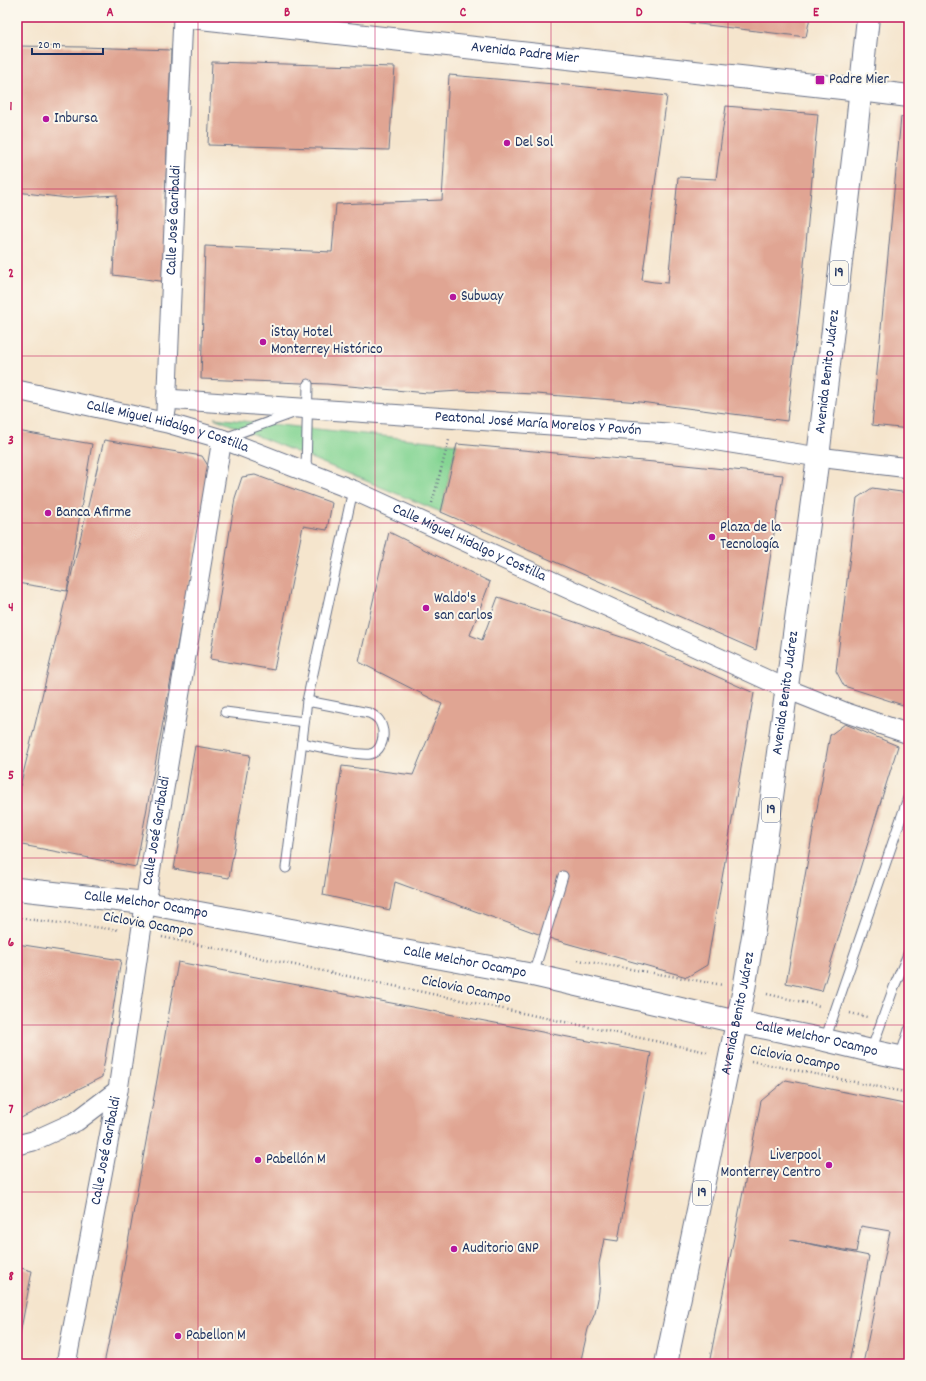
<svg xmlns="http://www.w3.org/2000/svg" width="926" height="1381" viewBox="0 0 926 1381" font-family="Dekko,sans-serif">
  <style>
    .green { fill: #86d594; stroke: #508279 }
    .building { fill: #e0a593 }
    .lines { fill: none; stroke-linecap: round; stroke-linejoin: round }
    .lane-casing { stroke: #676f85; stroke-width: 11 }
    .street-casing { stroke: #676f85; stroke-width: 21 }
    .secondary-casing { stroke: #676f85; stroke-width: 24 }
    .primary-casing { stroke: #676f85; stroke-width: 24 }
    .path { stroke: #676f85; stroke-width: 2.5; stroke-dasharray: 1 3; stroke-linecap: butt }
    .lane { stroke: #fff; stroke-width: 9 }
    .street { stroke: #fff; stroke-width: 19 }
    .secondary { stroke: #fff; stroke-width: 22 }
    .primary { stroke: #fff; stroke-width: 22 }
    .grid { fill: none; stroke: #c2185b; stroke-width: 1; stroke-opacity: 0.55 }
    .poi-dot { fill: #b5179e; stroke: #fbf7ec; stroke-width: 1.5 }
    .labels { text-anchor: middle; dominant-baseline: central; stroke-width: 4; stroke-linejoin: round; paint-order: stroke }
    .shield { fill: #fbf7ec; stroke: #5e6b89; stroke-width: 1 }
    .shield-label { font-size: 14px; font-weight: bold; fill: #1b2f5e }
    .street-label { font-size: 15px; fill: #1b2f5e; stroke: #fbf7ec }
    .poi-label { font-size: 15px; fill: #1b2f5e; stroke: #fbf7ec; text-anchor: start }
    .neatline { fill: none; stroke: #c2185b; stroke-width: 1.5 }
    .grid-label { font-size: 13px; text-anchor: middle; font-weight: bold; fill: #c2185b }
  </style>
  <rect width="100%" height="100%" fill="#fbf7ec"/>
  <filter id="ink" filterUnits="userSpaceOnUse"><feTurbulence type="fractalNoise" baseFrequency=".025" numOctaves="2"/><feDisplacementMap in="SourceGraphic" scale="8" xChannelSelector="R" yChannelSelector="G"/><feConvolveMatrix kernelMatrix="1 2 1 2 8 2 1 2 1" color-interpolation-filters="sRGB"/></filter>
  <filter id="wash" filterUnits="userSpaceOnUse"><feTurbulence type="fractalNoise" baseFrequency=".012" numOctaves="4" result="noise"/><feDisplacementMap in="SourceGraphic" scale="16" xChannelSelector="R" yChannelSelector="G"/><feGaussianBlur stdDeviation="0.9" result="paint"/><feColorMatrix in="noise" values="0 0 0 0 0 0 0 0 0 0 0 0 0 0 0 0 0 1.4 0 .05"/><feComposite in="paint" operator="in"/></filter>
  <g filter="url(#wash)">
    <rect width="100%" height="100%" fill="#f5e5cd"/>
    <polygon class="green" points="214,418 457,444 441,512"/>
    <g id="blocks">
      <g class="building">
        <polygon points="650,17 810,17 806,37 650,18"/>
        <polygon points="17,46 83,47 171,50 165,202 168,282 113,275 117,195 67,198 17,192"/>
        <polygon points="212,62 395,67 389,150 208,145"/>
        <polygon points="449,75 577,86 667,96 642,280 654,282 668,283 678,177 716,179 726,106 818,114 800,308 787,421 640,402 536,394 460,391 428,393 327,384 201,379 205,246 332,252 336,204 442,200"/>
        <polygon points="901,117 909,118 909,429 872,425"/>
        <polygon points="17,431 92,444 67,591 17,583"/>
        <polygon points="104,440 202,456 210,469 136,867 17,844 17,799"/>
        <polygon points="457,444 665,463 783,475 756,650 441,512"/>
        <polygon points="255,475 332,503 327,530 303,526 274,670 210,659 235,498 242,477"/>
        <polygon points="872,488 909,493 909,707 844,686 836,671 857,498"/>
        <polygon points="389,532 490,582 470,635 482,640 498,597 646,645 754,693 707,965 687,977 555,940 395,882 390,910 323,895 342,766 413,775 442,704 359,662"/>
        <polygon points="845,724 898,746 822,991 786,983 830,735"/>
        <polygon points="195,746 250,755 229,878 174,869"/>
        <polygon points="17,944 121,960 102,1077 17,1120"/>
        <polygon points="178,962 651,1053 618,1241 604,1239 599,1264 600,1283 598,1299 595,1313 588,1329 580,1364 104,1364 121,1282"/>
        <polygon points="786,1080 909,1105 909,1364 863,1364 890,1231 861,1226 856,1252 790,1240 869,1256 849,1364 709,1364 761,1101"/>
        <polygon points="17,1267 32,1271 18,1345 17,1345"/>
      </g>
    </g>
  </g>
  <g filter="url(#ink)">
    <use href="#blocks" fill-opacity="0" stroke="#676f85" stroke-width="1"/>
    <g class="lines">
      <defs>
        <g id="lane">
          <polyline points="225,438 296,412"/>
          <polyline points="306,472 308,384"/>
          <polyline points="225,712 304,722"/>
          <path d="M302,743c14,3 55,13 68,11 10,-2 14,-14 13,-23 -2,-10 -5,-14 -14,-18l-62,-12"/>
          <polyline points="286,868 307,701 353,490"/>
          <polyline points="533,975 563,876"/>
          <polyline points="825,1040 909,795"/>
          <polyline points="871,1051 894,987 909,952"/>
          <polyline points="900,1057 909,1030"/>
        </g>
        <g id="street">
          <path id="s1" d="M17,390l150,33 55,16 131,51 434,199 60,24 62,21"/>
          <path id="s2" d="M166,399l502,34 150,24 91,11"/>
          <path id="s3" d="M166,411l17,-394"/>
          <polyline points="17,1145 33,1141 77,1121 118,1090"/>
          <path id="s4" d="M66,1364l52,-274 30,-205 74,-446"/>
        </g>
        <g id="secondary">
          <path id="s5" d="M191,17l669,73 49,6"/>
          <path id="s6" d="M17,889l128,14 388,72 204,47 88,18 46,11 38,8"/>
        </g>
        <g id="primary">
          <path id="s7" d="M666,1364l78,-375 10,-59 64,-473 39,-332 11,-108"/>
        </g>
      </defs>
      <use href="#lane" class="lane-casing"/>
      <use href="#street" class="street-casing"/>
      <use href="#secondary" class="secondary-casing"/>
      <use href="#primary" class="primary-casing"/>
      <g class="path">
        <polyline points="432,503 449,440"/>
        <polyline points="17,918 120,930"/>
        <polyline points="162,937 707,1052"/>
        <polyline points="578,960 723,985"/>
        <polyline points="767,994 820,1006"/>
        <polyline points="850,1013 867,1017"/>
        <polyline points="751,1061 909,1093"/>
      </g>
      <use href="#lane" class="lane"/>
      <use href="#street" class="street"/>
      <use href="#secondary" class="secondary"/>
      <use href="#primary" class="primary"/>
    </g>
  </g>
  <path class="grid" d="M198,17v1347M375,17v1347M551,17v1347M728,17v1347M17,189h892M17,356h892M17,523h892M17,690h892M17,858h892M17,1025h892M17,1192h892"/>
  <g class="poi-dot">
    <rect x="815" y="75" width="10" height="10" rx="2"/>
    <circle cx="46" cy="119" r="4"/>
    <circle cx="507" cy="143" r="4"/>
    <circle cx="453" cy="297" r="4"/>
    <circle cx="263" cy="342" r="4"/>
    <circle cx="48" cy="513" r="4"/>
    <circle cx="712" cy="537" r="4"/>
    <circle cx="426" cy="608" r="4"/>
    <circle cx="258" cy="1160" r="4"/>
    <circle cx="829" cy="1165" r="4"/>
    <circle cx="454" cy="1249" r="4"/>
    <circle cx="178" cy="1336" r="4"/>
  </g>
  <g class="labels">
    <g class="shield">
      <rect x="830" y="261" width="18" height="24" rx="3"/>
      <rect x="762" y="798" width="18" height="24" rx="3"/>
      <rect x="693" y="1181" width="18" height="24" rx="3"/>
    </g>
    <g class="shield-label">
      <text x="839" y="273">19</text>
      <text x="771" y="810">19</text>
      <text x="702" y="1193">19</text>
    </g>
    <g class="street-label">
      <text stroke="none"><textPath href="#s5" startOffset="336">Avenida Padre Mier</textPath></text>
      <text stroke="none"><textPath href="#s3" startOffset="191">Calle José Garibaldi</textPath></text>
      <text stroke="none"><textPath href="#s7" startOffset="1006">Avenida Benito Juárez</textPath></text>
      <text stroke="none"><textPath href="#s2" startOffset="373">Peatonal José María Morelos Y Pavón</textPath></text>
      <text stroke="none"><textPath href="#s1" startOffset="155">Calle Miguel Hidalgo y Costilla</textPath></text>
      <text stroke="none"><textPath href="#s1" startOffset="479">Calle Miguel Hidalgo y Costilla</textPath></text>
      <text stroke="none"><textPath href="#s7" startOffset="682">Avenida Benito Juárez</textPath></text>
      <text stroke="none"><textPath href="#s4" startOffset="541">Calle José Garibaldi</textPath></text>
      <text stroke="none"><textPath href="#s6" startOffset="130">Calle Melchor Ocampo</textPath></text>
      <text transform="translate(148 925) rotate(10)">Ciclovia Ocampo</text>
      <text stroke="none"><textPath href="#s6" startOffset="454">Calle Melchor Ocampo</textPath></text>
      <text transform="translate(466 990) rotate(12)">Ciclovia Ocampo</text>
      <text stroke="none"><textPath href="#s7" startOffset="358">Avenida Benito Juárez</textPath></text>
      <text stroke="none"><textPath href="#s6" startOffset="814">Calle Melchor Ocampo</textPath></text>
      <text transform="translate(795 1059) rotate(11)">Ciclovia Ocampo</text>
      <text stroke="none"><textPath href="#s4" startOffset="217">Calle José Garibaldi</textPath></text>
    </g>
    <g class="poi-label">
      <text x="829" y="80">Padre Mier</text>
      <text x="54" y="119">Inbursa</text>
      <text x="515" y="143">Del Sol</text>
      <text x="461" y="297">Subway</text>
      <text x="271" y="333">iStay Hotel<tspan x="271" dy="17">Monterrey Histórico</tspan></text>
      <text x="56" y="513">Banca Afirme</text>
      <text x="720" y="528">Plaza de la<tspan x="720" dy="17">Tecnología</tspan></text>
      <text x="434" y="599">Waldo's<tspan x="434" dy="17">san carlos</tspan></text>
      <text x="821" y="1156" text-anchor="end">Liverpool<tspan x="821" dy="17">Monterrey Centro</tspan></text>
      <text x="266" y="1160">Pabellón M</text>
      <text x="462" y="1249">Auditorio GNP</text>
      <text x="186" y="1336">Pabellon M</text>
    </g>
  </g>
  <rect width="926" height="1381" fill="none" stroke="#fbf7ec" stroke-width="44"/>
  <path d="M32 48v6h71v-6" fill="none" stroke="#1b2f5e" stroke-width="2"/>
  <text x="38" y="48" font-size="12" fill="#1b2f5e" stroke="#fbf7ec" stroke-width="3" paint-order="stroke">20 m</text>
  <rect x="22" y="22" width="882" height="1337" class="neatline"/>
  <g class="grid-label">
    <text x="110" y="16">A</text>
    <text x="287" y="16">B</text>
    <text x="463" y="16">C</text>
    <text x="639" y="16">D</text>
    <text x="816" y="16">E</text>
    <text x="11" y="110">1</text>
    <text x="11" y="277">2</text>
    <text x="11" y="444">3</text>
    <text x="11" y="611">4</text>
    <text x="11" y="779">5</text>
    <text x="11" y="946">6</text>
    <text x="11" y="1113">7</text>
    <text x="11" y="1280">8</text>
  </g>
</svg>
